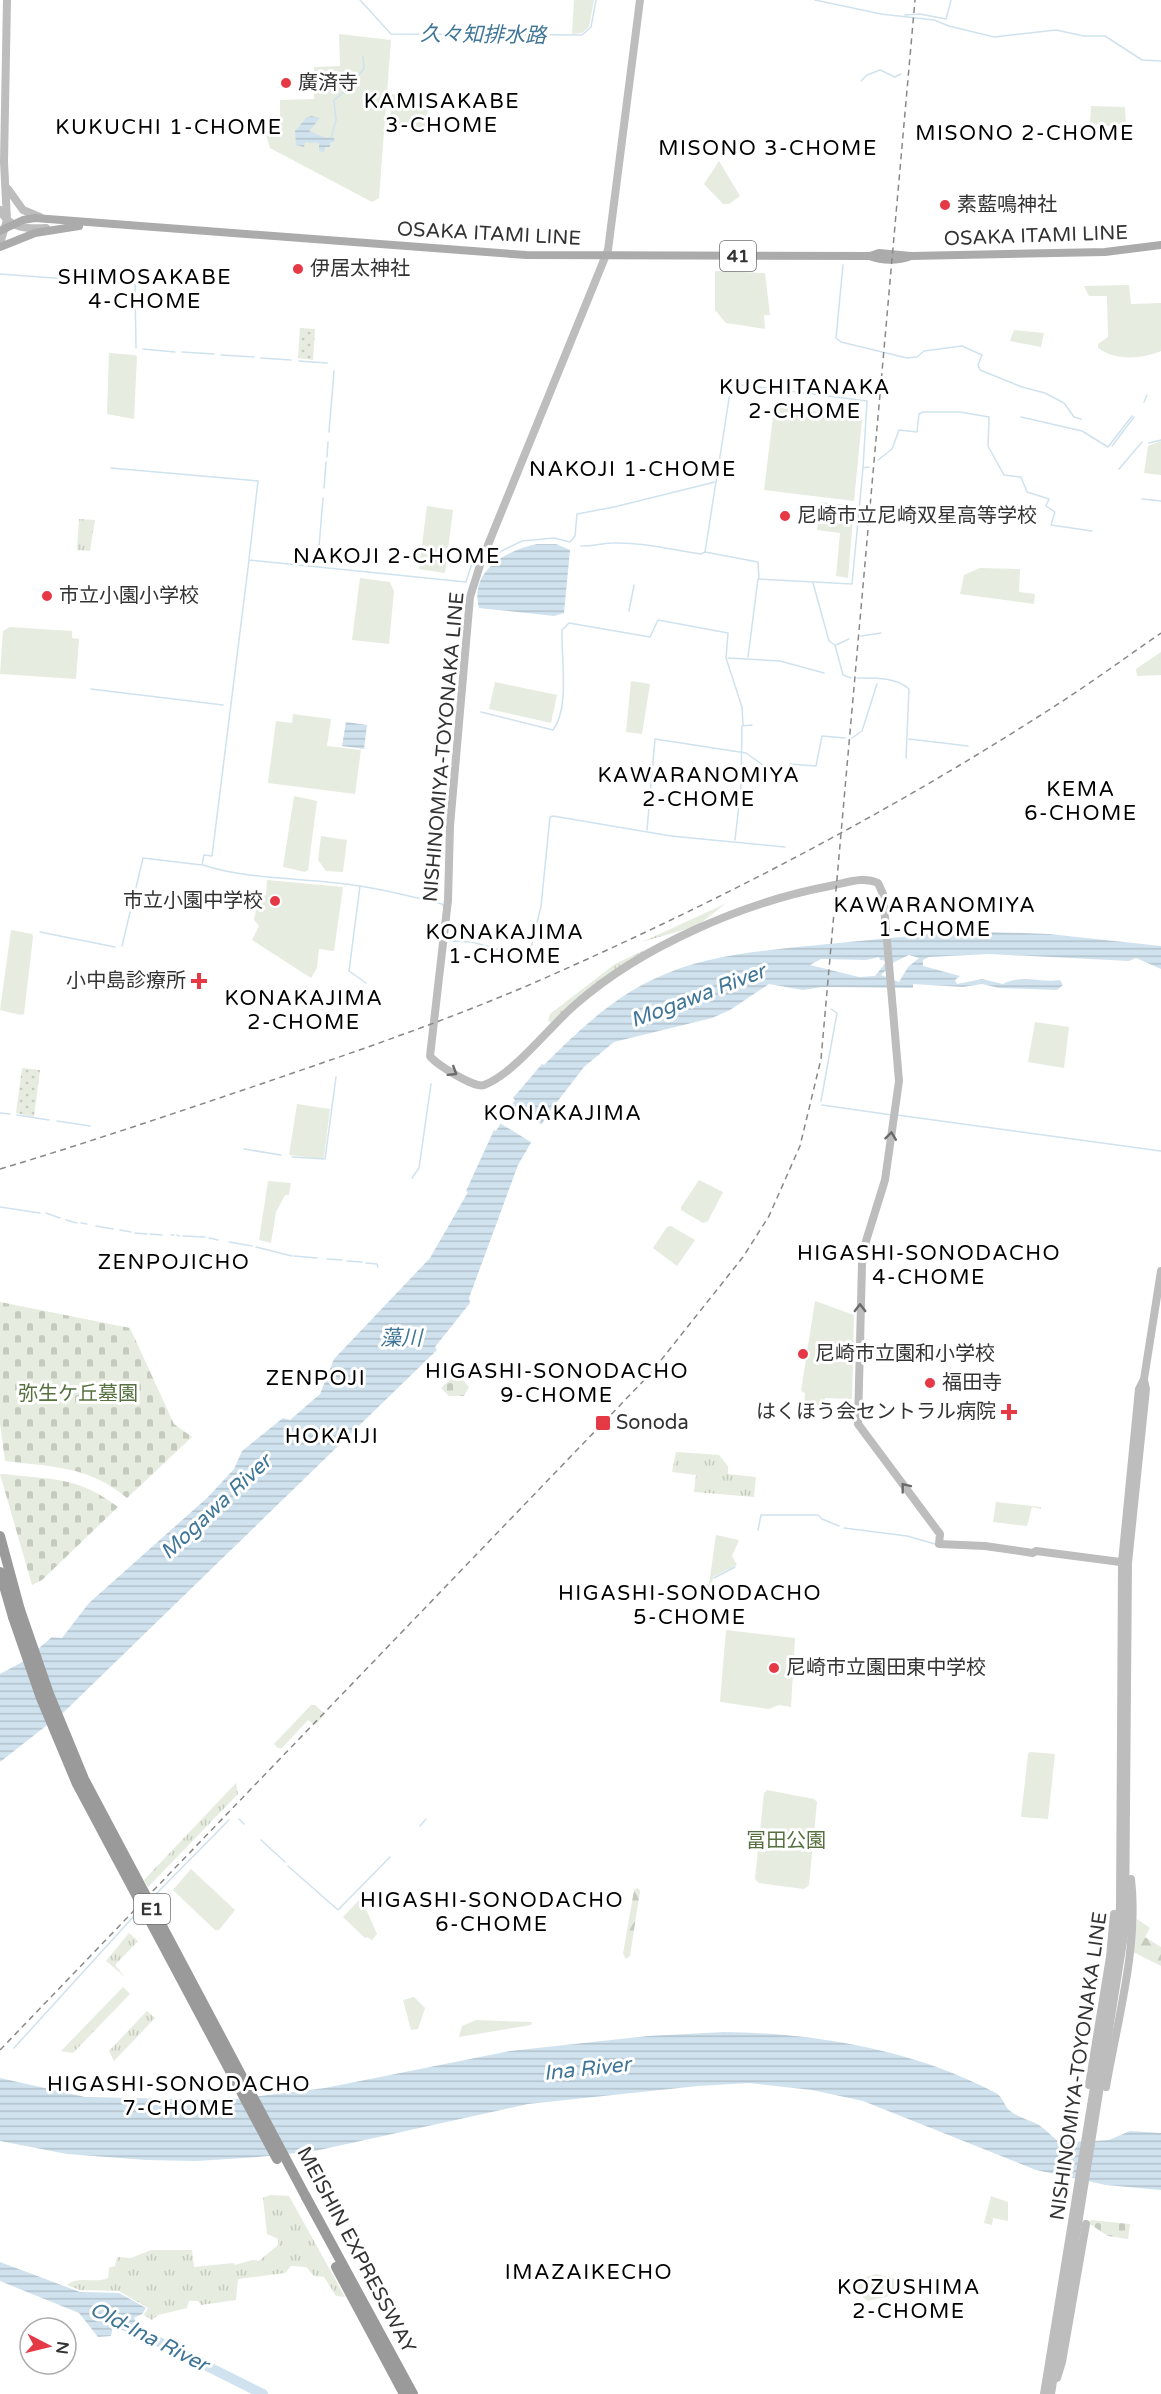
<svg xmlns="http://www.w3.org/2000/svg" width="1161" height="2394" viewBox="0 0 1161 2394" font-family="'Varela Round','Noto Sans JP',sans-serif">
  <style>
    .grass { fill: url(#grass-tufts) }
    .forest { fill: url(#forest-firs) }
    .cemetery { fill: url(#cemetery-stones) }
    .park { fill: #e6ecdf }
    .garden { fill: url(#garden-dots) }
    .water { fill: url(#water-rules); fill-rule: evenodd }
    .pier { fill: #fff }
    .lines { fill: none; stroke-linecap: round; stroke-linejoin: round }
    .stream { stroke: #cfe2ee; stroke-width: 1.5 }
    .river { stroke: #cfe2ee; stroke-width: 10 }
    .secondary { stroke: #bdbdbd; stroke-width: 8 }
    .primary { stroke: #ababab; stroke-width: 8 }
    .highway { stroke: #9a9a9a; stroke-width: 10 }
    .rail { stroke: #888; stroke-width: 1.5; stroke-dasharray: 6 4.5; stroke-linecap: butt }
    .highway-bridge { stroke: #9a9a9a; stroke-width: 10 }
    .oneway { stroke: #6a6a6a }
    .poi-dot { fill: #e63946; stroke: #fff; stroke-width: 2 }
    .labels { text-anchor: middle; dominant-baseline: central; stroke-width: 6; stroke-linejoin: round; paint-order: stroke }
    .shield { fill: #fff; stroke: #707070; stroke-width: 1.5 }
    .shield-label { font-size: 18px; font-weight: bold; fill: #333 }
    .poi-label { font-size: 20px; fill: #333; stroke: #fff; text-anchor: start }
    .street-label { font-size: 20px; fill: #333; stroke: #fff }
    .park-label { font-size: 20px; fill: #56703f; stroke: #fff }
    .water-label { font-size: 21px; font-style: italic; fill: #3f7597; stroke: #fff }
    .neighbourhood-label { font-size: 21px; letter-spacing: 1.5px; fill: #000; stroke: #fff }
  </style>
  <defs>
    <pattern id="grass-tufts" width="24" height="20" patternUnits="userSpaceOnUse" patternTransform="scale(1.5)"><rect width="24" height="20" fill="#e6ecdf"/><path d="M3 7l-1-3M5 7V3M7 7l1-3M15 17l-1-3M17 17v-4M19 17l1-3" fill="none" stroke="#c6cbc0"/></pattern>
    <pattern id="forest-firs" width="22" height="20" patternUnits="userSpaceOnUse" patternTransform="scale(1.5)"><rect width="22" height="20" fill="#e6ecdf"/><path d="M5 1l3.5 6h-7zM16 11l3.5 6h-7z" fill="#c6cbc0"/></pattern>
    <pattern id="cemetery-stones" width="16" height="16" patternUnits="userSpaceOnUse" patternTransform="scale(1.5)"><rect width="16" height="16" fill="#e6ecdf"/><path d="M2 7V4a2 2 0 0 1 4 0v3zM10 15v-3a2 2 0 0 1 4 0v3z" fill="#c6cbc0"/></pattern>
    <pattern id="garden-dots" width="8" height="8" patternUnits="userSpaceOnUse" patternTransform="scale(1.5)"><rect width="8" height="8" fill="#e6ecdf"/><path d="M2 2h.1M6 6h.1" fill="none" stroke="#c6cbc0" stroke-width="1.8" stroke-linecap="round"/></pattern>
    <pattern id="water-rules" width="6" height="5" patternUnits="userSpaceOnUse" patternTransform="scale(1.5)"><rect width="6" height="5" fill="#cfe2ee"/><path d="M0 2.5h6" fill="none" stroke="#b2c2cd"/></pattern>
  </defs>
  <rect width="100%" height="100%" fill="#fff"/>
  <g class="grass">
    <polygon points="79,519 95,520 90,551 77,550"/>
    <polygon points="725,904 697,926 642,942"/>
    <polygon points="672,937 597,984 551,1023 548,1020 550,1014 615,964"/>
    <polygon points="676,1452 719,1455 728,1466 728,1474 756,1477 754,1497 694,1492 696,1475 672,1472"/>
    <polygon points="236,1783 238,1794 148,1887 144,1880"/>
    <polygon points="129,1933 138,1941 115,1965 125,1977 106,1961"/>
    <polygon points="123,1987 130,1994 73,2053 61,2051"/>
    <polygon points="147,2011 155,2018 114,2061 109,2051"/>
    <path d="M270,2195l19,1 56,101 -9,-1 -12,-19 -10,-1 -8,-9 -15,-1 -6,7 -47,6 -2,21 -35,5 -3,-4h-9l-2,7 -29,7 -6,5 -8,-5 4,-7 -29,-17 -39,-1 -13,-5c12,-10 28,-1 41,-7l1,-10 6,-2 2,-9 14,1 20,-8h41l2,17 39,-4 2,2 17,-5 7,1 19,-16v-6l-11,-5 -4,-36z"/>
  </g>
  <g class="forest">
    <polygon points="638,1888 640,1891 630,1956 626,1959 623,1954 634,1890"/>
    <polygon points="1137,1919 1150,1928 1145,1937 1161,1947 1161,1966 1133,1952"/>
  </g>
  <g class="cemetery">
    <path d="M0,1302l130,26 44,96 18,13 -65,61c-38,-32 -74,-31 -122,-37l-5,-38z"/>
    <polygon points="457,1373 469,1387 464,1396 449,1396 441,1388"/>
    <path d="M0,1474c48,5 78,2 118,33l-76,73 -10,5z"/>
    <polygon points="1091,2220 1130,2224 1128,2239 1108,2236 1088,2223"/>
  </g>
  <g class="park">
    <polygon points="574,0 594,0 589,27 582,33 572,34"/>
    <polygon points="339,34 391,40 379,198 372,202 270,148 264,127 280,127 280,100 314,99 314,67 340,66"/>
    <polygon points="392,94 429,99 426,130 389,125"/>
    <polygon points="1091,106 1125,107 1126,128 1090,124"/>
    <polygon points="719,161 740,196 729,204 723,204 704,184"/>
    <polygon points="715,271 765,273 770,315 764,315 765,329 726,323 715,310"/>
    <path d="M1129,285l2,19 30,-1v48c-20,8 -45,10 -63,-3v-4l10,-7 -1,-41h-18l-5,-10z"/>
    <polygon points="1014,330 1044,333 1041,347 1010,341"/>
    <polygon points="109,353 135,355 137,357 134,419 107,414"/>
    <polygon points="779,407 859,416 862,420 854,501 764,490 774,409"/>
    <polygon points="1161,441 1161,475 1144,473 1148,446"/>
    <polygon points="820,502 854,506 848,578 836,576 840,533 817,530"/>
    <polygon points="427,506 453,510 445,573 419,569"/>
    <polygon points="980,568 1020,569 1019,592 1035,594 1034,604 960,594 964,575"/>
    <polygon points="360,578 390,582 394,591 389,644 352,640"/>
    <polygon points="10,627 72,631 72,638 79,639 76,679 0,674 3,631"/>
    <polygon points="1161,652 1161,675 1137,676 1136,669"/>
    <polygon points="631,681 650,684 642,734 626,732"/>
    <polygon points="495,682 557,695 551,723 489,709"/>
    <polygon points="293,714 331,719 327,746 361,750 355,794 268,783 276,721 292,723"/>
    <polygon points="294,796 317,801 308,870 305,872 283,867"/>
    <polygon points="321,836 347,840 343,872 326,871 318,860"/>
    <polygon points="267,880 343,887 334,951 319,949 317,968 311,978 252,940 259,926 254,920 259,895 266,895"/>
    <polygon points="11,930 32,934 33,937 24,1014 21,1015 0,1010"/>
    <polygon points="1035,1022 1069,1027 1064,1068 1028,1062"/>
    <polygon points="297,1104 330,1109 324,1157 322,1159 289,1155"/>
    <polygon points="699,1180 723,1192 708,1221 703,1223 681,1210 681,1207"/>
    <polygon points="268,1181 291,1183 289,1195 285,1195 276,1212 271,1243 259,1240"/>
    <polygon points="671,1226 695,1240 677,1266 653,1248 667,1227"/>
    <polygon points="815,1301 854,1315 852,1399 825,1398 823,1406 804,1404 805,1393 801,1391"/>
    <polygon points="996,1502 1041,1507 1041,1509 1032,1507 1027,1526 993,1522"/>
    <polygon points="716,1535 739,1540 732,1556 737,1565 713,1577 710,1598 690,1597 700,1585 709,1584"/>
    <polygon points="726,1630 795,1638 791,1707 779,1705 769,1709 720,1702"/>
    <polygon points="311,1705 315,1705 325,1714 315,1725 308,1720 282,1748 278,1748 274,1744"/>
    <polygon points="1030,1752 1055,1754 1048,1819 1021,1817 1028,1754"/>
    <polygon points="767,1790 814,1799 817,1802 809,1885 804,1889 759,1883 755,1879 764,1793"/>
    <polygon points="191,1869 235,1910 219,1930 215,1930 173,1890"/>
    <polygon points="361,1898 377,1934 372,1940 367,1937 365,1938 343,1917"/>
    <polygon points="414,1997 425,2008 418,2029 411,2030 403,2000"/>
    <polygon points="476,2020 532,2022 531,2025 459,2037 462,2026"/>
    <polygon points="991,2196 1008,2202 1008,2221 993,2218 992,2225 984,2223"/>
    <polygon points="876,2274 895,2279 894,2295 868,2301 851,2289 851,2282"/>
  </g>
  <g class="garden">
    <polygon points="300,328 315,329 313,360 298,358"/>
    <polygon points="22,1068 40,1070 34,1117 16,1113"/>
  </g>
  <g class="water">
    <polygon points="311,116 320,118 309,131 326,138 333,137 335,141 330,143 330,147 325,147 324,152 319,151 319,143 305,142 304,147 296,145 295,131 306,118"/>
    <path d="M537,544h19l14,6 -6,63 -10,3 -75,-8c-10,-38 28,-58 58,-64z"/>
    <polygon points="346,722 367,725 364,749 342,746"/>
    <path d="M963,931l86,3 112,12v23l-25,-11 -7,3 -140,-7 -60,3 -6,3v6l37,10 -5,4 2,4 25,-5 21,5c18,-10 38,-1 57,-4l3,5 -6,5 -58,-2 -17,-4 -19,3 -50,-3v4l-91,-1 -19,3 -34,-6 -39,26 -18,8 -98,24 -30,25 -37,48 -29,50 -49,133 1,5 -35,44 2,3 -372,361 -65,51v-88l24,-13 28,-24 10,1 27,-35 119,-106 26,-28 8,-18 41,-33 7,2 30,-26 14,-35 96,-101 38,-66 -2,-1 28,-61 2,1 19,-31 -2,-2 29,-34 2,1c33,-33 67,-66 110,-86 52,-25 108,-28 164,-34 48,-5 97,-9 145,-14zM909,955l10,3 -11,9 -9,15 -18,-7 13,-13zM879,957l1,3 7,1 -12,15 -16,1 -49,-12 11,-6 45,1z"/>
    <path d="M724,2032c92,1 190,18 272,61 7,4 8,13 14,18 8,6 20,9 29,14 7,5 14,12 21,18l49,-3 21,-9 31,2v57l-55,-5 -70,-15 -173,-69 -51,-11 -63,-7 -51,3 -170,18 -213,47 -57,6 -62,4 -50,-1 -79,-6 -67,-13v-63l85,19 142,3 98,-12 185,-37 138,-15z"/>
    <polygon points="0,2262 80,2292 119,2293 146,2308 142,2314 134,2318 140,2328 136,2336 113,2326 111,2336 98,2337 79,2313 0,2281"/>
  </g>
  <polygon class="pier" points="509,1104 544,1126 534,1144 498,1122"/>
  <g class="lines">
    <g class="stream">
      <polyline points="360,0 391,34 582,35 591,27 596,0"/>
      <polyline points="815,0 881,14 934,20 949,26 994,37 1056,30 1084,36 1105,36 1142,60 1161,61"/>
      <polyline points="905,15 920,14 946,19 951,0"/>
      <polyline points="861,81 867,75 880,70 895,77 901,74"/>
      <path d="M331,138l5,-18 -2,-20c13,-9 19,-20 30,-31l-1,-13"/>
      <polyline points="843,265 836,338 841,342 907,358 917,357 924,351 962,346 982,355 978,365 980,370 1022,387 1045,393 1064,403 1074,417 1081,419"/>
      <polyline points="0,274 135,284 136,348"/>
      <polyline points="143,349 175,352"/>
      <polyline points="182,352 214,354"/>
      <polyline points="221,355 254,357"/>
      <polyline points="261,358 291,360"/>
      <polyline points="299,361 327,363"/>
      <polyline points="1144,402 1147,395"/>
      <polyline points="1021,417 1082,431 1108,447 1132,416"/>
      <polyline points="329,432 334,371"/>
      <polyline points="1149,443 1161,440"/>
      <polyline points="1112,446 1134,417"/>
      <polyline points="327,457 328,442"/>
      <polyline points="878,460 892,449 899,430 917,432 919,414 923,412 960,412 989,417 988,446 1004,475 1021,477 1027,492 1049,499 1046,506 1055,512 1051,525 1092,531"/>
      <polyline points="111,468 258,481 249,559"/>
      <polyline points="1119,469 1142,442"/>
      <polyline points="324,488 326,462"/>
      <polyline points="1142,499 1161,501"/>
      <path d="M581,546c12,0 23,-3 33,-3 29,-1 58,7 87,11l4,-2 53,10 1,17 93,5 11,-116"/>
      <polyline points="705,552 731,386 734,384 867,401 863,468 869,467"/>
      <polyline points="318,559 323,498"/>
      <polyline points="485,559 522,541 554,538 570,542 575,536 577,514 614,507 715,482"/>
      <polyline points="813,583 829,641 835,645 843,675 851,678"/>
      <polyline points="629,611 634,585"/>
      <polyline points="861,636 881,633"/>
      <polyline points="836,645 849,639"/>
      <polyline points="748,657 758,579"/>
      <polyline points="728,658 780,661 824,673"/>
      <path d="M857,678c17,0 39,-1 52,11l-3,69"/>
      <polyline points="91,689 223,705"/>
      <path d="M481,712l72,18c17,-22 8,-72 9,-100l7,-7 81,14 8,-17 70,13 -2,25 16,49 1,18"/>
      <polyline points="852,738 862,731 877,684"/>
      <polyline points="909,739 968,746"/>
      <polyline points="647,830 655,739 746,753 767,768 789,769 790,764 816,766 822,736 845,738"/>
      <polyline points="735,840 741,787 742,726 752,725"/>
      <path d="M203,865c45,15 103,13 150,20 30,4 60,12 89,19l3,4"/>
      <polyline points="360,886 349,971 366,983"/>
      <polyline points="40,932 115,947"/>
      <polyline points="447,941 472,942 504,951 530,952 541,906 550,817 553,816 671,836 785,847"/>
      <polyline points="122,946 143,858 202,865 204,855 212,856 249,560 466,582 473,560 477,560"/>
      <polyline points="821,1101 837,1013 831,1009"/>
      <polyline points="822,1105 892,1115"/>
      <polyline points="0,1113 10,1114"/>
      <polyline points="17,1115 49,1120"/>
      <polyline points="897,1115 1161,1151"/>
      <polyline points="57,1121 90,1126"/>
      <polyline points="244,1149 281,1155"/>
      <polyline points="292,1157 325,1159 336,1077"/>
      <polyline points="412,1178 419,1168 431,1084"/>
      <polyline points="0,1207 40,1213"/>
      <polyline points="46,1213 60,1218"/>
      <polyline points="66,1220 77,1223"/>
      <polyline points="81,1223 87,1224"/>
      <polyline points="96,1226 113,1229"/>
      <polyline points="120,1230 131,1232"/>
      <polyline points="135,1233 147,1234"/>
      <polyline points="150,1234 162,1235"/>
      <polyline points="171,1235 174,1235"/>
      <polyline points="177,1235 179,1236"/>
      <polyline points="183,1236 205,1237"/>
      <polyline points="209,1238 218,1240"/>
      <polyline points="229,1242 252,1246"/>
      <polyline points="256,1247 292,1256"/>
      <polyline points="294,1256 317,1258"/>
      <polyline points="327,1259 342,1260"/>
      <polyline points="347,1261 362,1262"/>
      <polyline points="366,1263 377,1264 378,1267"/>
      <polyline points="844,1528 907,1536 935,1544"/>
      <polyline points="758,1530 761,1515 818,1515 822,1519 839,1526"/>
      <polyline points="714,1578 735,1567"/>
      <polyline points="239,1819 244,1824"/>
      <polyline points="420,1826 426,1819"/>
      <polyline points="261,1840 285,1862"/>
      <polyline points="288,1866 338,1910 390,1857"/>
      <polyline points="153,1897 229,1820"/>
      <polyline points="14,2048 134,1916"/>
    </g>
    <polyline class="river" points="127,2326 263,2394"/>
    <g class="secondary">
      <path d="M640,0l-32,250 -127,312 -11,35 -20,229 -2,74 -18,156c6,8 45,33 54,29 30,-11 66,-59 92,-81 66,-58 169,-102 254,-118 17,-3 33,-10 48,-3l5,11 16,187 -14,99 -19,61 -4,23 -4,160 82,110 -1,10 46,2 48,7 3,-2 92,12"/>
      <polyline points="8,189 23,210 40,217"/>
      <path d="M0,210c10,19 27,19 46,18"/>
      <polyline points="0,244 7,220 4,162 7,0"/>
      <polyline points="1089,2085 1110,1957 1114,1914"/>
      <path d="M1106,2087c11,-65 33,-142 25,-208"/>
      <polyline points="1057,2378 1062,2362 1086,2224"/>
      <polyline points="1044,2394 1116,1952 1120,1907 1122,1562 1139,1389 1144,1379 1161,1271"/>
      <polyline points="1051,2394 1125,1929 1128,1563 1146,1389 1144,1380"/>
    </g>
    <g class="primary">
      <path d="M0,231l23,-11 12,-2 491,37 344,1c12,5 28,5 41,0"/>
      <polyline points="0,247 35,233 79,226"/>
      <polyline points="870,256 879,253 911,256 1105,252 1161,245"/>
    </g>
    <g class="highway">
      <polyline points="0,1536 20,1610"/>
      <polyline points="0,1572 13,1617"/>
      <polyline points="306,2197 413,2394"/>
      <polyline points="336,2267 404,2394"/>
    </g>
    <g class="rail">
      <path d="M0,1169c87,-26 172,-55 258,-84 99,-34 200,-68 296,-111 169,-75 334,-161 490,-261 40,-25 78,-53 117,-80"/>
      <polyline points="0,2050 650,1374 743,1257 769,1216 800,1146 821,1059 915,0"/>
    </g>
    <g class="highway-bridge">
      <polyline points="20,1610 49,1694 84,1779 306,2197"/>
      <polyline points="13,1617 41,1698 77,1784 277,2159"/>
    </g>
  </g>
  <defs><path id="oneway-chevron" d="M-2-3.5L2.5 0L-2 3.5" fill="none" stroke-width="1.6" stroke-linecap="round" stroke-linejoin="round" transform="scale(1.5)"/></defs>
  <g class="oneway">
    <use href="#oneway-chevron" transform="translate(453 1072) rotate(32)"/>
    <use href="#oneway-chevron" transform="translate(891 1136) rotate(-83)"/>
    <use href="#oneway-chevron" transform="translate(860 1308) rotate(-90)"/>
    <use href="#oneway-chevron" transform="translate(905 1487) rotate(-128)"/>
  </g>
  <g class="poi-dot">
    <circle cx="286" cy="83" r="6"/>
    <circle cx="945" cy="205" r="6"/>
    <circle cx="298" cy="269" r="6"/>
    <circle cx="785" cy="516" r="6"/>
    <circle cx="47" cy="596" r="6"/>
    <circle cx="275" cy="901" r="6"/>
    <path d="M196 972h6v6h6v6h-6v6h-6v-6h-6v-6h6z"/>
    <circle cx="803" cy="1354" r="6"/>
    <circle cx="930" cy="1383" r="6"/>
    <path d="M1006 1403h6v6h6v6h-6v6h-6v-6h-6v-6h6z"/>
    <rect x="595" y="1415" width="16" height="16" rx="3"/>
    <circle cx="774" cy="1668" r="6"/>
  </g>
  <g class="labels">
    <g class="shield">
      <rect x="720" y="241" width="36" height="30" rx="4.5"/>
      <rect x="134" y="1894" width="36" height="30" rx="4.5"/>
    </g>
    <g class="shield-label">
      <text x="738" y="256">41</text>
      <text x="152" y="1909">E1</text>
    </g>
    <g class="poi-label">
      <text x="298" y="83">廣済寺</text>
      <text x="957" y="205">素藍鳴神社</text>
      <text x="310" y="269">伊居太神社</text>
      <text x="797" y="516">尼崎市立尼崎双星高等学校</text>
      <text x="59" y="596">市立小園小学校</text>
      <text x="263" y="901" text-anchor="end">市立小園中学校</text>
      <text x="186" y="981" text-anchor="end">小中島診療所</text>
      <text x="815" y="1354">尼崎市立園和小学校</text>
      <text x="942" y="1383">福田寺</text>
      <text x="996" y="1412" text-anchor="end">はくほう会セントラル病院</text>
      <text x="616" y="1423">Sonoda</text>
      <text x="786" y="1668">尼崎市立園田東中学校</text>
    </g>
    <g class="street-label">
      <text transform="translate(489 234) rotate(3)">OSAKA ITAMI LINE</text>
      <text transform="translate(1036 236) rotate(-2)">OSAKA ITAMI LINE</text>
      <text transform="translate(444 747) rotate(-85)">NISHINOMIYA-TOYONAKA LINE</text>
      <text transform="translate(1079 2066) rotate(-82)">NISHINOMIYA-TOYONAKA LINE</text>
      <text transform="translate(356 2250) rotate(62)">MEISHIN EXPRESSWAY</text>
    </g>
    <g class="park-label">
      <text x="78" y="1394">弥生ケ丘墓園</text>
      <text x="786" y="1841">冨田公園</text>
    </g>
    <g class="water-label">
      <text transform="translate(483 35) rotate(1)">久々知排水路</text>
      <text transform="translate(698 996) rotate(-21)">Mogawa River</text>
      <text x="401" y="1338">藻川</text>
      <text transform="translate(216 1507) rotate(-43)">Mogawa River</text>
      <text transform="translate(587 2069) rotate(-6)">Ina River</text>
      <text transform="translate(149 2337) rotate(27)">Old-Ina River</text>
    </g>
    <g class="neighbourhood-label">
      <text x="442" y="101">KAMISAKABE<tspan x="442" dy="24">3-CHOME</tspan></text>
      <text x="169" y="127">KUKUCHI 1-CHOME</text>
      <text x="1025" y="133">MISONO 2-CHOME</text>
      <text x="768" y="148">MISONO 3-CHOME</text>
      <text x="145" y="277">SHIMOSAKABE<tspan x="145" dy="24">4-CHOME</tspan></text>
      <text x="805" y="387">KUCHITANAKA<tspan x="805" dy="24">2-CHOME</tspan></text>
      <text x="633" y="469">NAKOJI 1-CHOME</text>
      <text x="397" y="556">NAKOJI 2-CHOME</text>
      <text x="699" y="775">KAWARANOMIYA<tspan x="699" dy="24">2-CHOME</tspan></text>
      <text x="1081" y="789">KEMA<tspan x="1081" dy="24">6-CHOME</tspan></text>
      <text x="935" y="905">KAWARANOMIYA<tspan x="935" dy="24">1-CHOME</tspan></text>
      <text x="505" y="932">KONAKAJIMA<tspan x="505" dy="24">1-CHOME</tspan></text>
      <text x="304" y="998">KONAKAJIMA<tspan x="304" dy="24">2-CHOME</tspan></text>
      <text x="563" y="1113">KONAKAJIMA</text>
      <text x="929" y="1253">HIGASHI-SONODACHO<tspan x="929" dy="24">4-CHOME</tspan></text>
      <text x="174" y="1262">ZENPOJICHO</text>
      <text x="557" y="1371">HIGASHI-SONODACHO<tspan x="557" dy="24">9-CHOME</tspan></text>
      <text x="316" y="1378">ZENPOJI</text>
      <text x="332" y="1436">HOKAIJI</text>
      <text x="690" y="1593">HIGASHI-SONODACHO<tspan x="690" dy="24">5-CHOME</tspan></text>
      <text x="492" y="1900">HIGASHI-SONODACHO<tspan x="492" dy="24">6-CHOME</tspan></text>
      <text x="179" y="2084">HIGASHI-SONODACHO<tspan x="179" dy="24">7-CHOME</tspan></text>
      <text x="589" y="2272">IMAZAIKECHO</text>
      <text x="909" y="2287">KOZUSHIMA<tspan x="909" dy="24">2-CHOME</tspan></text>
    </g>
  </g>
  <g transform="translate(48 2346) rotate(97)"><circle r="28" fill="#ffffff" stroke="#adadad" stroke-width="1.5"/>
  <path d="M0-4.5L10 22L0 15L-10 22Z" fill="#e63946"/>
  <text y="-9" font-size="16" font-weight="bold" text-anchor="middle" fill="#333333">N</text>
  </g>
</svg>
